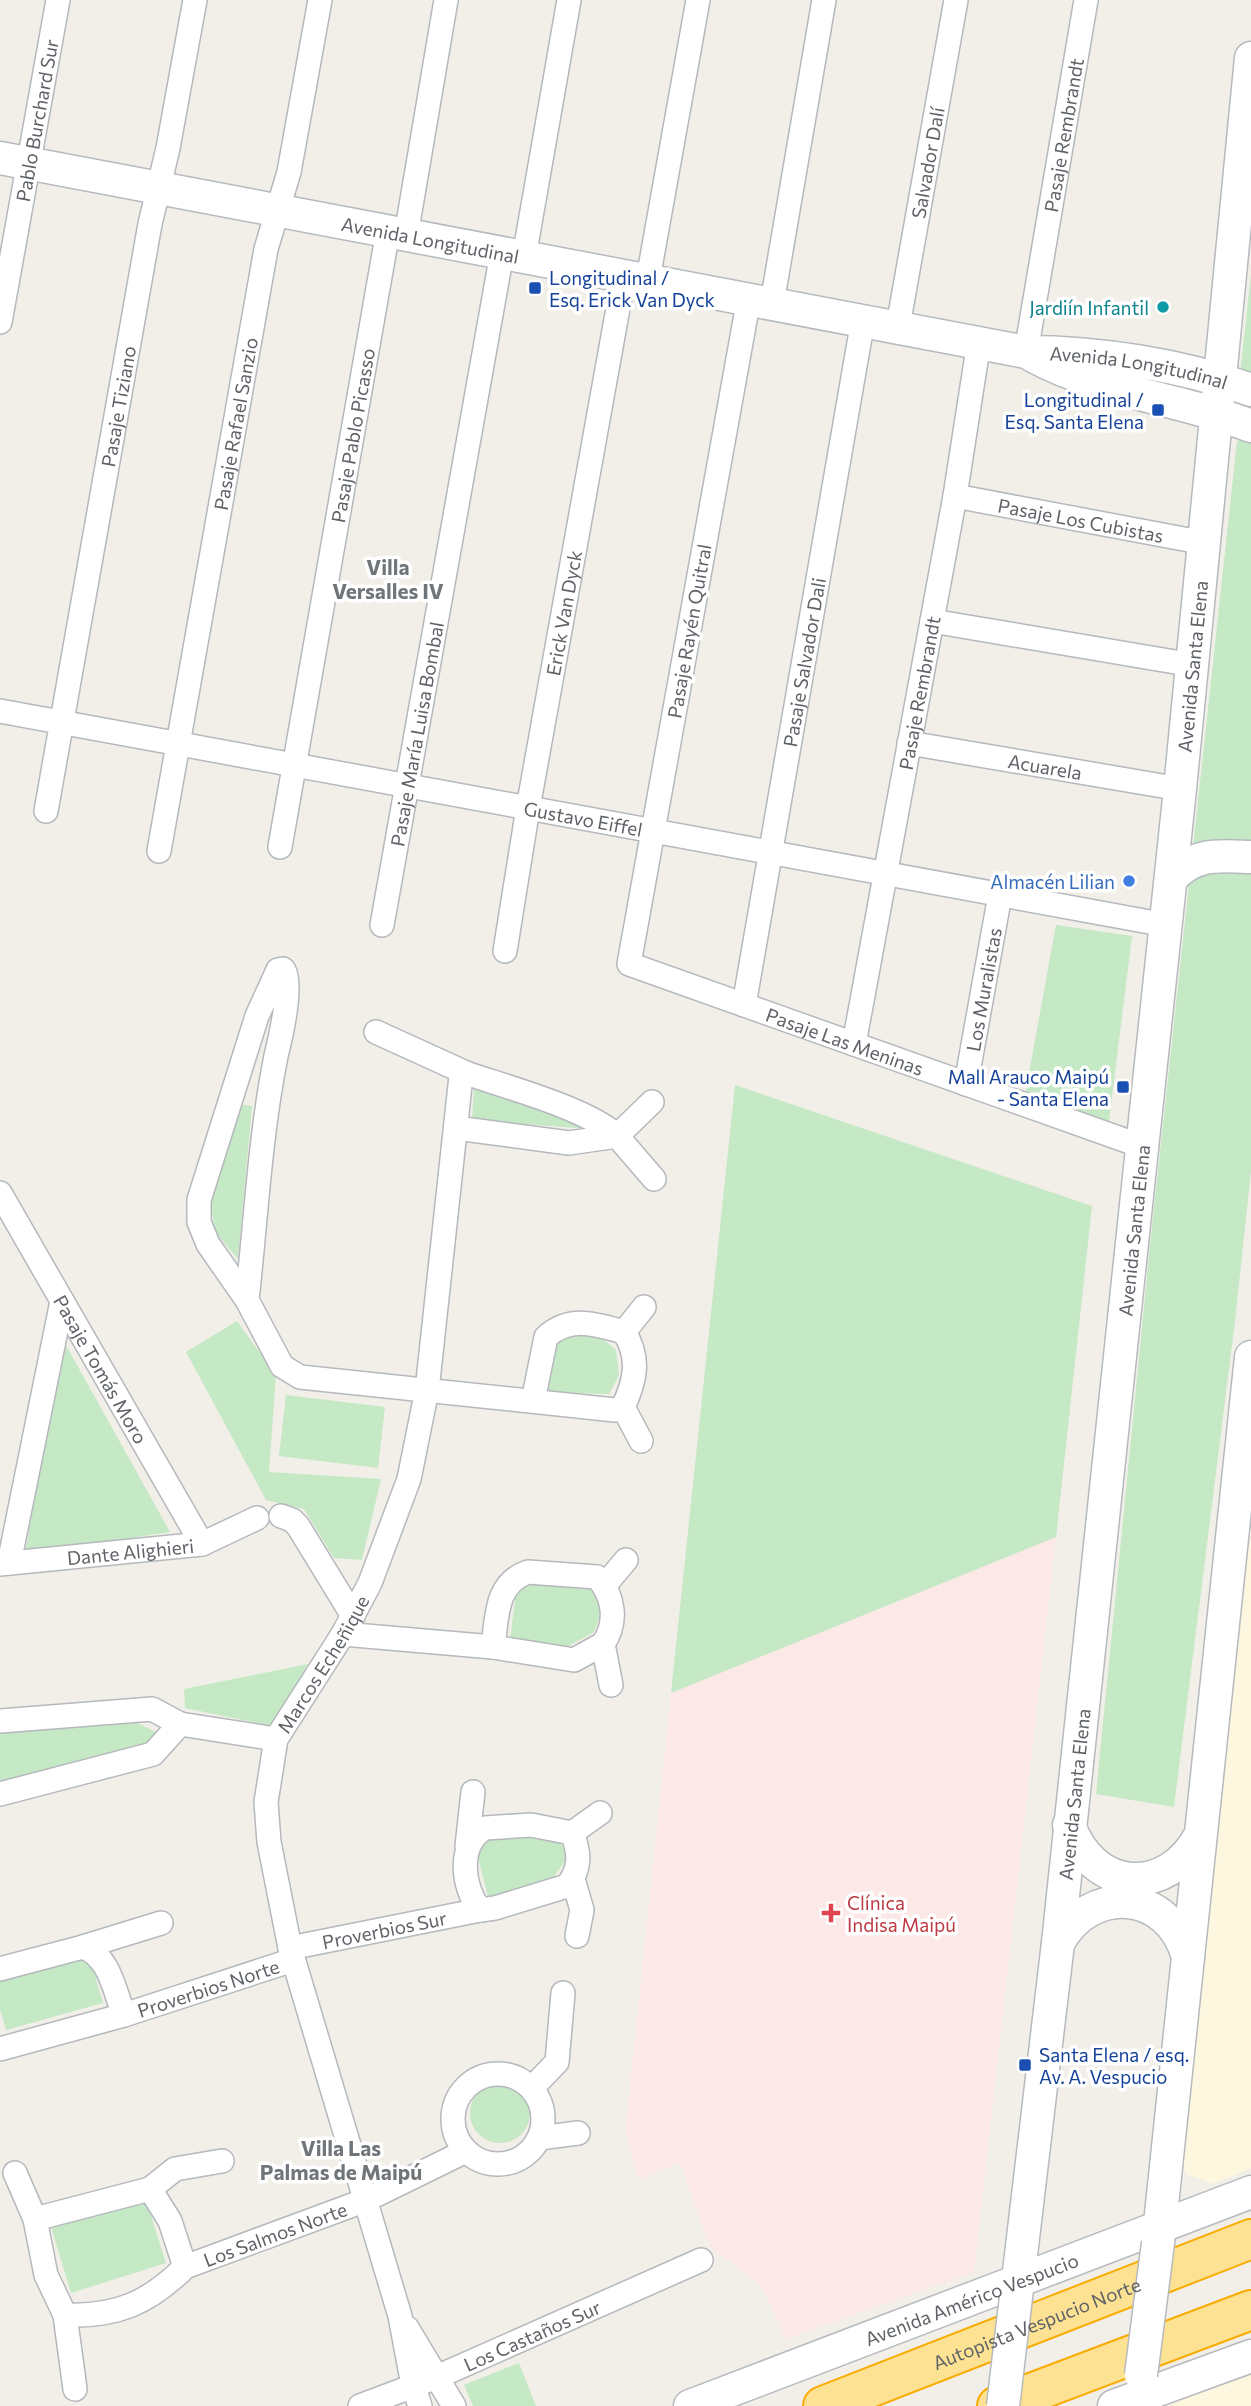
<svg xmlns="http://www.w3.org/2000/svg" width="1251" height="2406" viewBox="0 0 1251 2406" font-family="Commissioner,sans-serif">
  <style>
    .commercial { fill: #fef7e0 }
    .medical { fill: #fce8e6 }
    .green { fill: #c5e8c5 }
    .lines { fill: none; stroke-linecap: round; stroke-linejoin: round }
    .street-casing { stroke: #b5b8bc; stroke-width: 26 }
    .secondary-casing { stroke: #b6babf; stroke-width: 35 }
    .highway-casing { stroke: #f9ab00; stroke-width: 42 }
    .street { stroke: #fff; stroke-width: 23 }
    .secondary { stroke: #fff; stroke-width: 32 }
    .highway { stroke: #fde293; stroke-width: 38 }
    .secondary-bridge-casing { stroke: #b6babf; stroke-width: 35; stroke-linecap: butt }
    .secondary-bridge { stroke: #fff; stroke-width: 32 }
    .transit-dot { fill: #1a4fb4; stroke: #fff; stroke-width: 2.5 }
    .culture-dot { fill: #0f9aa8; stroke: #fff; stroke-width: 2.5 }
    .shop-dot { fill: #3f7fe0; stroke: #fff; stroke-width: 2.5 }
    .health-dot { fill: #e0444e; stroke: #fff; stroke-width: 2.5 }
    .labels { text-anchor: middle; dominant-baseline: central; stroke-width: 7; stroke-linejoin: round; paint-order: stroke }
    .street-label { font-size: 19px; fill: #5f6368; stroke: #fff }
    .transit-label { font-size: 19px; fill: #164399; stroke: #fff; text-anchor: start }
    .culture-label { font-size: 19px; fill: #0d838f; stroke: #fff; text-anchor: end }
    .shop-label { font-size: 19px; fill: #366cbe; stroke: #fff; text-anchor: end }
    .health-label { font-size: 19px; fill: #be3a42; stroke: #fff; text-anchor: start }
    .neighbourhood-label { font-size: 21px; font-weight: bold; fill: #70757a; stroke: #fff }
  </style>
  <rect width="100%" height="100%" fill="#f1efe8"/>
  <g class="commercial">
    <polygon points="1251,1522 1251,2168 1213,2184 1186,2174 1183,2166"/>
    <polygon points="1251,2370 1251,2406 1158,2406"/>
  </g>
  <polygon class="medical" points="1056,1537 974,2272 786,2339 761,2285 710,2247 680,2163 639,2179 625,2133 671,1693"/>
  <g class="green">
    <polygon points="1251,274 1251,376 1240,374"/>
    <polygon points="1248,438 1251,439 1251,1171 1235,1321 1174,1807 1096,1794 1152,1226 1237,441"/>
    <polygon points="1056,925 1132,936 1108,1128 1024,1101"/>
    <polygon points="735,1085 1092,1206 1056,1537 671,1693"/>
    <polygon points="474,1088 590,1129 472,1120"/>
    <polygon points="229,1103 252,1106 238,1259 216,1233 210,1204"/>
    <polygon points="237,1321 276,1375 269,1472 381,1479 362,1560 334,1558 304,1509 266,1500 186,1352"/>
    <polygon points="577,1328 599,1336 616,1350 619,1375 609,1394 547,1392 557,1340"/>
    <polygon points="62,1338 170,1532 25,1554"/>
    <polygon points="286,1395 385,1407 378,1468 279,1456"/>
    <polygon points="536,1577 587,1581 603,1608 594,1632 565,1648 510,1640 516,1592"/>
    <polygon points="308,1664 272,1726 185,1708 184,1689"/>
    <polygon points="137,1723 156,1732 146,1748 0,1786 0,1732"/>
    <polygon points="526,1837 558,1841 570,1854 551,1881 488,1897 477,1853 487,1838"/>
    <polygon points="89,1955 103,2003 6,2030 0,2009 0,1980"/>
    <circle cx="500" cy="2113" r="30"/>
    <polygon points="145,2197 166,2263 71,2293 51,2227"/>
    <polygon points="519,2363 536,2406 473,2406 464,2385"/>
  </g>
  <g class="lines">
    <defs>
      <g id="street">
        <polyline points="406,235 446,0"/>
        <polyline points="524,257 569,0"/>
        <polyline points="648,279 698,0"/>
        <path id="s1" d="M749,298l-120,666 512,182"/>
        <polyline points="772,303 824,0"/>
        <path id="s2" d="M0,322l58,-322"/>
        <path id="s3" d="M898,326l58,-326"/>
        <path id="s4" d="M1026,352l60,-352"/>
        <path id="s5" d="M955,496l250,47"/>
        <polyline points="932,621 1193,665"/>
        <path id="s6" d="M0,711l1166,214"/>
        <path id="s7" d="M909,743l271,46"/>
        <path id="s8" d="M46,811l104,-587 18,-76 27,-148"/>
        <path id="s9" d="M280,847l108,-616"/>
        <path id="s10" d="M159,851l107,-602 23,-77 31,-172"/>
        <path id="s11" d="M382,925l120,-672"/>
        <path id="s12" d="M505,951l23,-143 96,-533"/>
        <path id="s13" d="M744,1005l119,-685"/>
        <polyline points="376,1032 466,1073"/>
        <path id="s14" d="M854,1044l101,-548 24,-154"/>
        <path id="s15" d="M966,1084l34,-189"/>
        <polyline points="652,1102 617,1136 654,1179"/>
        <path id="s16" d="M0,1193l202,351"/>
        <path d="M247,1300c9,-81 13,-164 29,-244 4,-16 18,-77 7,-87l-5,1 -21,46 -58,184v22l9,22 39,56 35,66 18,11 315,33 8,-3c13,-27 17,-50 1,-75 -29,-8 -54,-17 -78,5l-13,64"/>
        <polyline points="624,1332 644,1307"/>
        <polyline points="623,1407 641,1441"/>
        <polyline points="281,1516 292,1520 298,1526 353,1616"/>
        <polyline points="9,1563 62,1301"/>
        <path id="s17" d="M0,1564l202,-20 55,-26"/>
        <path d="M528,1572l69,5c17,19 21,45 6,67l-29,16 -81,-13c4,-29 2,-64 35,-75z"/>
        <polyline points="605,1585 626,1560"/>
        <polyline points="343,1634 493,1647"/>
        <polyline points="603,1644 611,1685"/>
        <polyline points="0,1721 152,1709 180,1724 153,1754 0,1794"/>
        <polyline points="180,1724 276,1739"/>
        <path d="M572,1833c8,20 9,36 -5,53l-72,22 -15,2c-18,-23 -23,-66 5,-82l46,-3 41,8 28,-20"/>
        <polyline points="467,1846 473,1792"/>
        <polyline points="573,1879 582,1910 577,1936"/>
        <polyline points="83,1947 161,1923"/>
        <path id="s18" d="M290,1948l190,-38"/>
        <path d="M0,1969l83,-22c27,10 31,43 41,68"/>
        <path id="s19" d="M0,2049l124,-34 169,-55"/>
        <circle cx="498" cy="2119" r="45"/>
        <polyline points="532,2088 557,2062 563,1993"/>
        <polyline points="539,2138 578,2133"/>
        <polyline points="15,2173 35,2219"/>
        <polyline points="150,2189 175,2169 222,2161"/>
        <path id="s20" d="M185,2267l-15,-46 -20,-32 -115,30 11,56 19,40c51,2 84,-12 120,-48l181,-67 100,-49"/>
        <polyline points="65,2315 75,2389"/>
        <polyline points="407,2328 454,2406"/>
        <path id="s21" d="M360,2406l77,-29 264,-117"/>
        <path id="s22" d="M420,2406l-7,-21 -13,-69 -110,-368 -21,-106 -3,-40 10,-63 67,-105 27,-51 39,-104 18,-89 34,-314 5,-3c40,14 123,36 151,63l-48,7 -113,-15"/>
      </g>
      <g id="secondary">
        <path id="s23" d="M0,158l1026,194c72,0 157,13 225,38"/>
        <path d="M1033,356c68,37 147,42 218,70"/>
        <path d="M1171,879c23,-27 48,-23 80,-22"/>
        <path d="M1069,1825c24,67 97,73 131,11"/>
        <path d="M1058,1943c33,-60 111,-54 130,14"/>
        <polyline points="1158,2243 1251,1357"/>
        <path id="s24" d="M1016,2297l42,-354 122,-1154 71,-731"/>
        <path id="s25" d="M690,2406l561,-214"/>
        <polyline points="1114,2406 1251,2356"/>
      </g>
      <g id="highway">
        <path id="s26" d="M823,2406l428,-167"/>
        <polyline points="997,2406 1251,2310"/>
      </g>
    </defs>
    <use href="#street" class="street-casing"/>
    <use href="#secondary" class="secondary-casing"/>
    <use href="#highway" class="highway-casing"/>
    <use href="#street" class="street"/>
    <use href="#secondary" class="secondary"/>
    <use href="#highway" class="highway"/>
    <defs>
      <g id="secondary-bridge">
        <polyline points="1141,2375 1158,2243"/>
        <polyline points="1003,2406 1016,2297"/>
      </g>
    </defs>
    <use href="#secondary-bridge" class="secondary-bridge-casing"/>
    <use href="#secondary-bridge" class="secondary-bridge"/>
  </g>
  <g class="transit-dot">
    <rect x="528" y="281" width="14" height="14" rx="3.5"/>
    <rect x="1151" y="403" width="14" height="14" rx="3.5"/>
    <rect x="1116" y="1080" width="14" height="14" rx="3.5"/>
    <rect x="1018" y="2058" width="14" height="14" rx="3.5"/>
  </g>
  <circle class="culture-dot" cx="1163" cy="307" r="7"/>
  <circle class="shop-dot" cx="1129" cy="881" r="7"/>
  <path class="health-dot" d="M827.5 1902.5h7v7h7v7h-7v7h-7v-7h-7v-7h7z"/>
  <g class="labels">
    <g class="street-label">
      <text stroke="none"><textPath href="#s2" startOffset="205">Pablo Burchard Sur</textPath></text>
      <text stroke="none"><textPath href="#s4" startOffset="220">Pasaje Rembrandt</textPath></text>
      <text stroke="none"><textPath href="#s3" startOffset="166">Salvador Dalí</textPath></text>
      <text stroke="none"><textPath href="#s23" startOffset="438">Avenida Longitudinal</textPath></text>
      <text stroke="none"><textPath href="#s23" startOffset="1158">Avenida Longitudinal</textPath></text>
      <text stroke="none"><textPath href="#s8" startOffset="411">Pasaje Tiziano</textPath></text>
      <text stroke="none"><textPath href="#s10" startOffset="434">Pasaje Rafael Sanzio</textPath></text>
      <text stroke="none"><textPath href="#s9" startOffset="418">Pasaje Pablo Picasso</textPath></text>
      <text stroke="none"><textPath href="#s5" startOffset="128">Pasaje Los Cubistas</textPath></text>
      <text stroke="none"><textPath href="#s12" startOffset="343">Erick Van Dyck</textPath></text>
      <text transform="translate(689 631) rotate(-80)">Pasaje Rayén Quitral</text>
      <text stroke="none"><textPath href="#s13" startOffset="348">Pasaje Salvador Dali</textPath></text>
      <text stroke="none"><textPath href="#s24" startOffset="1640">Avenida Santa Elena</textPath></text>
      <text stroke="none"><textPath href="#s14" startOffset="357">Pasaje Rembrandt</textPath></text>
      <text stroke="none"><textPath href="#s11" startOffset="194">Pasaje María Luisa Bombal</textPath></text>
      <text stroke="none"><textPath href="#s7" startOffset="138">Acuarela</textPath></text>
      <text stroke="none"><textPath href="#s6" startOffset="593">Gustavo Eiffel</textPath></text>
      <text stroke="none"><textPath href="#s15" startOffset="96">Los Muralistas</textPath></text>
      <text stroke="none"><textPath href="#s1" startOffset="906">Pasaje Las Meninas</textPath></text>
      <text stroke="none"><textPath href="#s24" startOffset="1073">Avenida Santa Elena</textPath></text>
      <text stroke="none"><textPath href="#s16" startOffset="203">Pasaje Tomás Moro</textPath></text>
      <text stroke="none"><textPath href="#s17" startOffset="131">Dante Alighieri</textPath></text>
      <text stroke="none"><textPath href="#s22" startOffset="777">Marcos Echeñique</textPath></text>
      <text stroke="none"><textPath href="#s24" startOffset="506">Avenida Santa Elena</textPath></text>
      <text stroke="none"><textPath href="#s18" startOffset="96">Proverbios Sur</textPath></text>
      <text stroke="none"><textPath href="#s19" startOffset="217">Proverbios Norte</textPath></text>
      <text stroke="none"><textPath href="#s20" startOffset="536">Los Salmos Norte</textPath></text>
      <text stroke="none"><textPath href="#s25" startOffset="301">Avenida Américo Vespucio</textPath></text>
      <text stroke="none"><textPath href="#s26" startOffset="229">Autopista Vespucio Norte</textPath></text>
      <text stroke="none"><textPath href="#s21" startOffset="186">Los Castaños Sur</textPath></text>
    </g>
    <g class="transit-label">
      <text x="549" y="277">Longitudinal /<tspan x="549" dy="22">Esq. Erick Van Dyck</tspan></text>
      <text x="1144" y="399" text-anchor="end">Longitudinal /<tspan x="1144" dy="22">Esq. Santa Elena</tspan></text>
      <text x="1109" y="1076" text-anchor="end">Mall Arauco Maipú<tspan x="1109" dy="22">- Santa Elena</tspan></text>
      <text x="1039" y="2054">Santa Elena / esq.<tspan x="1039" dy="22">Av. A. Vespucio</tspan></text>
    </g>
    <g class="culture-label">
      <text x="1149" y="307">Jardiín Infantil</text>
    </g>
    <g class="shop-label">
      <text x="1115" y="881">Almacén Lilian</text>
    </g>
    <g class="health-label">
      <text x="847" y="1902">Clínica<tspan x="847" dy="22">Indisa Maipú</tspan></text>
    </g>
    <g class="neighbourhood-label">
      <text x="388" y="566">Villa<tspan x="388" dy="24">Versalles IV</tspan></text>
      <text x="341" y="2147">Villa Las<tspan x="341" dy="24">Palmas de Maipú</tspan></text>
    </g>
  </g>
</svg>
